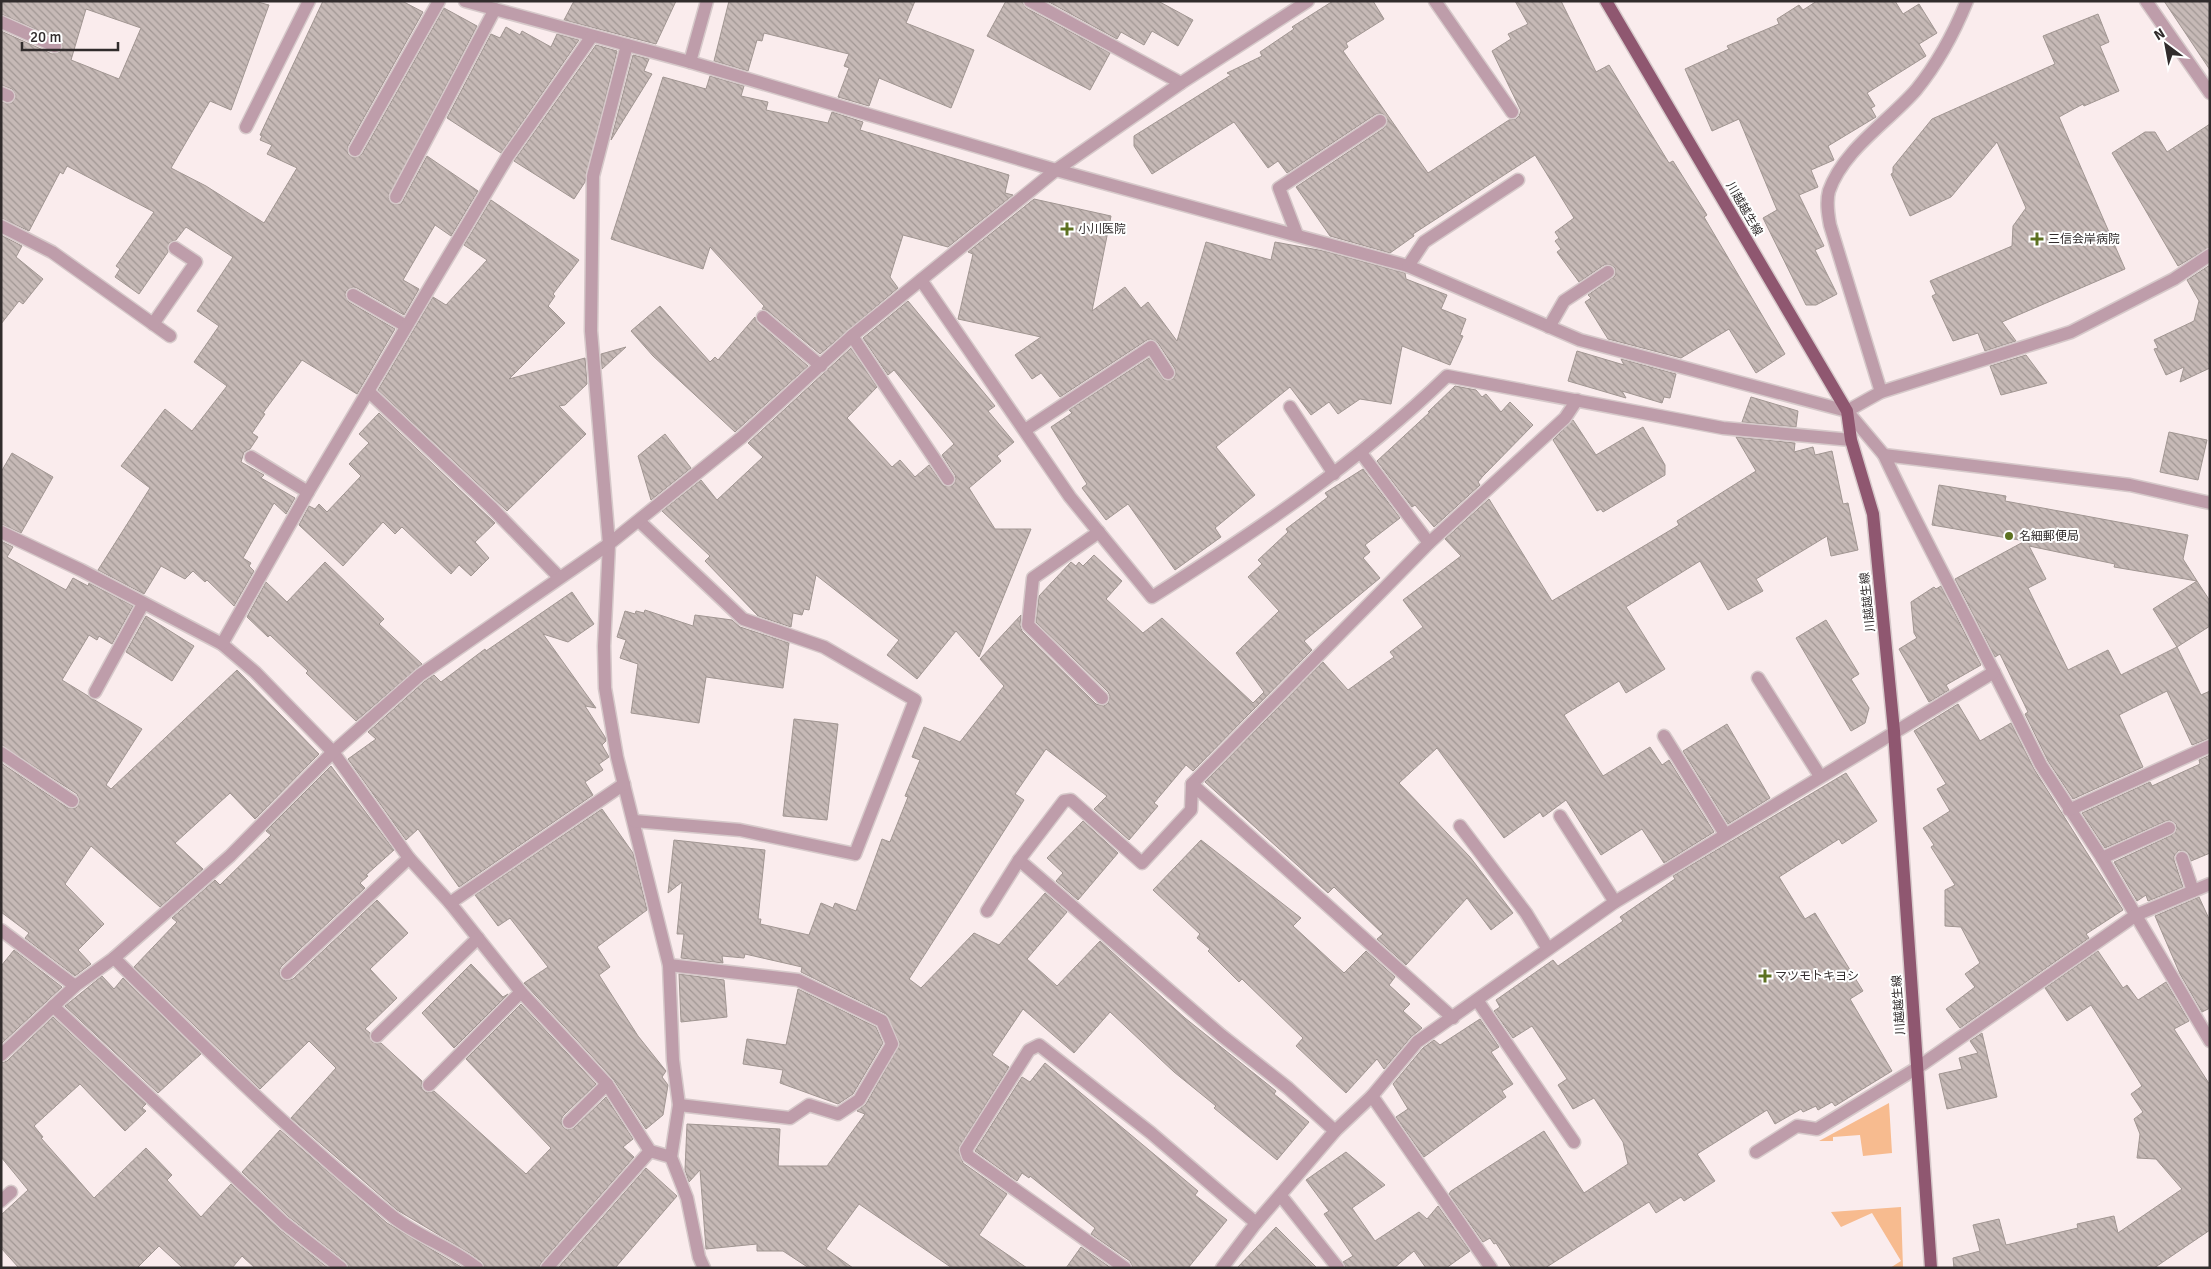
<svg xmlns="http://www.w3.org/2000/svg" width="2211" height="1269" viewBox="0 0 2211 1269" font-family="Signika,'Noto Sans JP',sans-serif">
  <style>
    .green { fill: #f7bb8f }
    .building { fill: url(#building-back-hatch); stroke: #a19692; fill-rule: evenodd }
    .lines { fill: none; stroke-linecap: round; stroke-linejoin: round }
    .minor-casing { stroke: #d6c9ca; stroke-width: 15 }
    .major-casing { stroke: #d6c9ca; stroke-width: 15 }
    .minor { stroke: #be9daa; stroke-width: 12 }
    .major { stroke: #8f5770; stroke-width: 12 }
    .poi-dot { fill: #5c7121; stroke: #fff; stroke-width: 2 }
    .labels { text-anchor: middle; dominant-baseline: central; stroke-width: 4; stroke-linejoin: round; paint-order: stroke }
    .street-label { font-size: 12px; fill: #312c2c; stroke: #fff }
    .poi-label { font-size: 12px; fill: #312c2c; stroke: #fff; text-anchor: start }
  </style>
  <defs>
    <pattern id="building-back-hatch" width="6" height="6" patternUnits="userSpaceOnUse" patternTransform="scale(1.25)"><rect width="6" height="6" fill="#c6b9b6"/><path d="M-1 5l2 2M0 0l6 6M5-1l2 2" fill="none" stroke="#a19794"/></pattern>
  </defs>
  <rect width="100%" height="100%" fill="#faeced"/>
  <g class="green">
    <polygon points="1889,1103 1892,1153 1863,1156 1860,1135 1833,1137 1833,1141 1819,1141"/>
    <polygon points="1901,1207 1903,1268 1890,1268 1901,1261 1872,1213 1841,1227 1831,1212"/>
  </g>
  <g class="building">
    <path d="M1,1h253l15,4 -38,105 -21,-9 -39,67 35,18 58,37 33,-55 -30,-14 5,-9 -12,-5 2,-4 -2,-1 63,-134h79l21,11 -75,134v8l7,4 7,-4 82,-146 33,18 -89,172 5,6h8l26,-48 51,35 -27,45 -16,-11 -32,55 16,9 -15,26 -47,-27 -4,-1 -7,4 -1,4 4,7 46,27 -38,65 -55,-34 -39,53 2,1 -13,19 6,4 -8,12 -6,3 -3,10 23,13 -3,3 34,20 -9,16 -12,-11 -31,55 8,5 -2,3 5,5 -20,35 -27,-26 -2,2 -12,-11 -8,8 -24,-13 -17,28 -46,-24 52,-82 -29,-22 44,-57 27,22 35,-45 -33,-24 25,-36 -22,-15 36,-54 -47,-30 -10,13 -7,3 -1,9 -29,42 -24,-17 5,-8 -4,-3 38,-54 -87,-46 -4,8 -3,-2 -31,59 -28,-13v-116l11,1 4,-7 -4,-7 -11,-4v-54l51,23 8,-2 3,-6 -5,-7 -57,-25zM86,9l55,19 -22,51 -48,-19z"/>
    <polygon points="574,1 676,1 656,44 564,20"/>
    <polygon points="729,1 915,1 906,23 974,50 951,108 879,78 869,106 838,97 849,68 844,66 849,54 764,33 762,41 757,40 748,71 714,61"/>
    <polygon points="1006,1 1022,1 1026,8 1110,53 1090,90 987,36"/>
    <polygon points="1047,1 1158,1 1193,20 1178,46 1152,31 1144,45 1121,32 1117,39"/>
    <polygon points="1333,1 1373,1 1384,19 1346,43 1348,47 1343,51 1428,173 1509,120 1516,119 1519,116 1521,111 1492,51 1511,39 1508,34 1528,24 1515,1 1561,1 1596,72 1609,65 1669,163 1673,161 1707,215 1704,217 1785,354 1756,373 1729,329 1681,358 1608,339 1585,302 1591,298 1588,295 1615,276 1615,268 1611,265 1604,265 1579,282 1557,252 1561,249 1555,241 1559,238 1555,232 1574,218 1535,155 1413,234 1414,236 1390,253 1330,236 1296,187 1384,128 1388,120 1383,114 1376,114 1287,173 1278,161 1268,168 1234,122 1152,174 1134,146 1134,136 1231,75 1227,73 1262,56 1260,52 1294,29 1292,27"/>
    <polygon points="1817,1 1895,1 1903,14 1919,4 1937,33 1919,44 1926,56 1867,93 1875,106 1871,108 1876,117 1828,146 1834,160 1811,170 1818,187 1799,195 1824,246 1815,250 1837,294 1816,305 1806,305 1763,218 1777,210 1739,119 1712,131 1685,69 1729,49 1727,46 1779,24 1777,19 1799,5 1803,10"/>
    <polygon points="2164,1 2210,1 2210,70"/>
    <polygon points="2098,14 2109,42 2100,46 2119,91 2084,106 2083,104 2059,117 2125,269 2002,322 2016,341 1985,351 1978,333 1953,341 1932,296 1936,294 1930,281 2012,246 2013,226 2026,208 1997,142 1951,197 1910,216 1891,174 1893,173 1893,167 1932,119 2055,64 2043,36"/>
    <polygon points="506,27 520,35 522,31 551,47 557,34 579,40 501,153 447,118 491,34 500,38"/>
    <polygon points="596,45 617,51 585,182 574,199 514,161"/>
    <polygon points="633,55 649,59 644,71 652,74 611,140"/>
    <polygon points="710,76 744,86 741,96 768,102 766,110 828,123 832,112 863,122 860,130 1009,175 1005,193 1013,195 948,247 903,235 890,277 898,288 820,354 768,311 762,309 764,306 710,247 703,269 611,239 663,77 706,89"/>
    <polygon points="2210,124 2210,247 2178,266 2112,153 2145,132 2155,132 2167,152"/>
    <polygon points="1034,199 1111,216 1092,311 1125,287 1141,308 1148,302 1177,341 1206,242 1271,260 1275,242 1324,251 1405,273 1406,279 1447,295 1441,309 1466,319 1460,335 1463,336 1450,365 1402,346 1391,404 1360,399 1338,414 1329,402 1311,415 1290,387 1216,447 1255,495 1215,528 1221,537 1175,570 1128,504 1106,520 1082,488 1087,484 1051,427 1072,413 1069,410 1149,358 1164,380 1173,379 1175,376 1175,369 1158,343 1151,339 1147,340 1060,397 1041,373 1032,379 1015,355 1041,337 958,319 973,254 968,252"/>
    <polygon points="491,200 579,260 553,294 555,296 548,306 565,323 509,379 585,358 587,384 565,405 559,406 586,434 507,511 378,390 433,297 446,305 487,260 464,245"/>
    <polygon points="1,235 22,246 16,257 43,279 23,304 19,301 1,324"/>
    <polygon points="2210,265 2210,368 2180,382 2184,367 2166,375 2154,349 2158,348 2154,340 2194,321 2199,301 2187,280"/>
    <polygon points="908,301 995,406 988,411 1014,442 997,456 1001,461 969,488 995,529 1031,529 979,657 956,631 917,679 887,655 899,640 816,575 809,610 804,609 802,615 793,613 791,627 758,616 705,561 710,556 662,511 701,480 717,500 763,457 748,443 851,348 877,387 847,418 892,467 900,460 915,477 929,465 944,486 953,485 956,479 955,475 942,455 954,444 894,370 888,375 863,338"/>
    <polygon points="660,306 710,362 715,357 718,360 755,317 758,323 808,366 735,432 653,356 631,331"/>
    <polygon points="626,347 602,369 601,354"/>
    <polygon points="1577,351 1624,365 1621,359 1676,374 1670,398 1664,397 1662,403 1622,391 1626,398 1568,381"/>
    <polygon points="2026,355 2047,383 2001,395 1990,366"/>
    <polygon points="1455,386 1476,390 1482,397 1486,394 1501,412 1510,402 1533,425 1483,476 1478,482 1480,485 1434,527 1415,505 1412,507 1377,461 1430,412 1428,412"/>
    <polygon points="1751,397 1798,411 1796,427 1742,422"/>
    <polygon points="379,413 495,523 475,542 489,558 471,576 459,565 451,574 402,527 395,534 383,522 343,566 299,525 309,506 315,509 319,504 327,512 361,476 349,464 369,443 359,434"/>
    <polygon points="1573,420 1596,455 1643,427 1665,465 1665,475 1603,512 1601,509 1597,511 1553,440"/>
    <polygon points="2169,432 2207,440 2198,480 2160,472"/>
    <polygon points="665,434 691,468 651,500 638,456"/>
    <polygon points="1736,437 1795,443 1794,452 1813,447 1815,455 1832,451 1843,504 1848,503 1858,550 1831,556 1827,536 1756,579 1763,591 1728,610 1700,561 1626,607 1665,669 1626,693 1619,681 1564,715 1603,776 1650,747 1662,765 1669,760 1714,832 1664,863 1642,829 1601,855 1566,800 1543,817 1540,812 1504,838 1437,748 1399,783 1470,857 1513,913 1491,930 1467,898 1406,965 1377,939 1383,934 1334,887 1328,893 1205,782 1323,662 1348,690 1394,657 1390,652 1423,627 1403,600 1461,556 1445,539 1489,499 1552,601 1679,525 1677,521 1756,471"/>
    <polygon points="12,453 53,477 21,533 1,524 1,472"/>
    <polygon points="1363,469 1400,518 1365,545 1370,552 1363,558 1380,578 1304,641 1312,650 1193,771 1186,765 1154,803 1158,806 1129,840 1094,809 1107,796 1046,749 1015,794 1024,800 909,979 921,988 974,933 999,945 1045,893 1067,912 1027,959 1057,986 1100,941 1185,1018 1276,1091 1274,1094 1309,1122 1277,1160 1214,1108 1216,1106 1174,1072 1110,1012 1074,1053 1023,1009 992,1055 1009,1067 958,1149 963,1163 1007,1194 979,1235 1027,1268 952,1268 859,1204 826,1249 853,1268 809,1268 783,1251 757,1251 757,1244 706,1249 700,1170 689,1182 685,1170 687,1124 780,1129 778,1166 827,1166 865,1114 857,1111 866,1104 900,1044 886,1014 801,972 802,967 745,954 744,958 722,956 723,963 681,958 684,934 677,934 682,882 668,893 674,840 765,850 758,919 761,919 760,924 809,935 821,903 833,908 835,903 856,911 882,839 890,842 908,797 905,796 920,760 912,757 924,727 960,742 1004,686 980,659 1021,615 1020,625 1022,631 1096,704 1104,706 1108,703 1110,696 1108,692 1036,622 1039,596 1071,562 1076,566 1079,562 1083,566 1094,555 1122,581 1106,599 1143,633 1162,618 1253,703 1264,692 1236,653 1279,611 1248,577 1262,564 1258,560 1288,532 1286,529 1328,497 1325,493"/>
    <polygon points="1939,485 2006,496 2005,501 2188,535 2183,559 2197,581 2114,567 2115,564 2029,546 2046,579 2028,588 2068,670 2108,650 2121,675 2177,647 2153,609 2197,581 2210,601 2210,626 2177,647 2201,695 2210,691 2210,738 2192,745 2167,691 2119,715 2143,767 2073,799 2048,761 2025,714 2028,712 2000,654 1995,657 1955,579 2025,541 1932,525"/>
    <polygon points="1,541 13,547 7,557 66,590 73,578 88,586 89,583 133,606 112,644 99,636 97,640 89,635 62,680 142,729 106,785 111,789 237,670 319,754 255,819 230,793 175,843 203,869 160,907 91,846 65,884 104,924 78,950 91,964 75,976 25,938 29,933 1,912 1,763 68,808 76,808 80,801 77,794 1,745"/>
    <polygon points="325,562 384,619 379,624 422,664 356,721 306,673 308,671 270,635 268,637 247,617 266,582 287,602"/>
    <polygon points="1941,586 1981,665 1946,685 1949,690 1929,702 1899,649 1917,638 1914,633 1911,602 1934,587 1936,589"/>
    <polygon points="572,592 594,624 568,642 543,634 596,708 585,706 605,737 606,741 602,745 609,757 599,764 603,770 585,782 593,795 459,887 418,829 406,840 348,759 376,739 368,732 425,681 434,675 441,682 485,649 486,651"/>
    <polygon points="645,610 693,626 695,615 732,620 740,627 789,643 783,688 706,677 699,723 631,713 638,664 620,658 626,640 617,637 625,611 635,614 636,611 644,613"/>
    <polygon points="146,616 194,646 172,681 126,652"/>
    <polygon points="1826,620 1859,674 1851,679 1869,708 1865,723 1851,731 1796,638"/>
    <polygon points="1958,704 1980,741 2011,723 2034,769 2123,910 2086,934 2089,938 1960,1028 1946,1009 1975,987 1965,974 1980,963 1961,927 1945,926 1945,890 1955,885 1931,847 1934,845 1923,828 1950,811 1937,789 1946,784 1914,731"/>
    <polygon points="794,719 838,724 827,820 783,816"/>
    <polygon points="1727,724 1770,798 1728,824 1683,751"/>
    <polygon points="2210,755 2210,853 2191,861 2187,852 2179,850 2174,856 2174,860 2183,887 2148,901 2146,895 2137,901 2114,862 2172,835 2177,829 2176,824 2170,820 2166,821 2105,848 2082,813 2150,782 2152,786 2200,764 2199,760"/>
    <polygon points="331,766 394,850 366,875 368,876 360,883 365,888 281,967 279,971 281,978 285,981 293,979 377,900 408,933 370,969 397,998 365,1029 370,1033 372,1042 381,1043 422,1081 421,1087 424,1091 427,1093 434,1091 526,1174 551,1148 466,1059 521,1004 596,1084 563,1116 561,1120 563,1127 567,1130 574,1128 606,1097 633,1139 623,1147 634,1157 541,1263 539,1268 485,1268 482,1262 471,1254 397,1210 291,1118 336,1068 309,1041 260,1089 134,967 177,922 172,918 215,880 220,885 271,835 266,831"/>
    <polygon points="1846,773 1877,821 1842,844 1839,839 1779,877 1805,919 1815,913 1863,991 1850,999 1892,1071 1835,1106 1832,1102 1818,1110 1816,1106 1803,1112 1801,1109 1775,1124 1767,1110 1697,1154 1715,1181 1684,1201 1681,1197 1656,1213 1649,1202 1545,1268 1512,1268 1496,1243 1494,1244 1490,1238 1483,1242 1449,1194 1451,1191 1544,1131 1584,1193 1628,1164 1623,1142 1594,1098 1573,1109 1558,1085 1567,1079 1532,1026 1513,1038 1494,1011 1500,1007 1496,1000 1553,960 1558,966 1623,921 1620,917 1675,879 1673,876"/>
    <polygon points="602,809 633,853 647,910 597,947 610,967 599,975 638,1036 666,1071 662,1077 668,1085 663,1115 646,1129 613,1079 524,983 548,967 510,918 498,926 475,895"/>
    <polygon points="1083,821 1118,853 1078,900 1056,881 1063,873 1047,858"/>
    <polygon points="1201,840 1301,918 1293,926 1344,973 1366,951 1395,977 1389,985 1410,1004 1403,1011 1422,1028 1411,1037 1384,1069 1377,1059 1346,1093 1296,1046 1303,1038 1242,979 1239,982 1208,951 1210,949 1197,938 1200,934 1153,890"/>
    <polygon points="2199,897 2210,921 2210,1008 2202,1012 2180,974 2155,916"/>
    <polygon points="14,950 62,987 1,1044 1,966"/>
    <polygon points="2098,951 2123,988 2127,985 2138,1000 2166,982 2189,1021 2174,1029 2210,1085 2210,1230 2154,1268 1954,1268 1953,1258 1980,1251 1973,1225 1999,1219 2006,1245 2078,1228 2077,1224 2114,1216 2118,1233 2182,1189 2156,1159 2137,1158 2140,1134 2134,1119 2143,1112 2131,1094 2142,1086 2091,1005 2067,1021 2045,988"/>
    <polygon points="471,964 503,997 508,994 454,1048 422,1013"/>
    <polygon points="679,974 724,980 727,1017 681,1022"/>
    <polygon points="102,976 114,989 123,978 201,1054 158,1093 65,1006"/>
    <polygon points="798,989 876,1027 883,1043 853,1094 838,1104 780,1083 783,1070 743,1064 747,1039 786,1045"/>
    <polygon points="53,1017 146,1104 142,1108 146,1111 125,1131 80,1084 34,1126 43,1137 41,1138 94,1198 146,1148 172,1175 167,1180 201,1217 231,1184 279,1229 328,1268 255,1268 242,1256 232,1268 183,1268 159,1246 137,1268 19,1268 1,1248 1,1215 28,1190 1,1157 1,1063 7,1061"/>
    <polygon points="1480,1019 1499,1047 1491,1052 1513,1084 1502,1091 1506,1097 1424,1157 1396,1117 1408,1109 1393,1084 1423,1048 1434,1040 1440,1045"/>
    <polygon points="1982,1033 1997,1097 1947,1109 1939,1074 1962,1069 1959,1058 1978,1053 1970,1041"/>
    <polygon points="1045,1063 1198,1191 1195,1195 1227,1220 1188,1268 1133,1268 1130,1261 1091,1234 1095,1228 1030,1176 1029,1178 1022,1173 1017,1181 975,1151 1022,1077 1030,1082"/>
    <polygon points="280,1130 387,1223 463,1268 349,1268 346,1262 289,1217 242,1172"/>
    <polygon points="1346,1152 1385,1185 1352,1208 1375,1241 1419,1212 1427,1219 1438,1206 1470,1251 1446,1268 1426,1268 1414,1251 1394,1268 1346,1268 1343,1262 1353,1256 1324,1214 1329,1211 1306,1180"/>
    <polygon points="646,1168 677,1196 615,1268 558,1268"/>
    <polygon points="1276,1227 1317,1268 1237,1268"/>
    <polygon points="1081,1247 1111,1268 1066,1268"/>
  </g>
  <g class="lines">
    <defs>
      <g id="minor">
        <polyline points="465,1 690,62 1056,170 1408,266 1580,340 1847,411 1884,455"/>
        <polyline points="1030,1 1181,83"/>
        <polyline points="1435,1 1512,112"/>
        <polyline points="2146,1 2210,93"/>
        <polyline points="1,22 55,46"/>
        <polyline points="627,45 593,176 591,331 609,544 604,646 605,688 617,757 669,965 673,1060 679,1105 671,1157 687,1198 699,1257 704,1268"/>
        <polyline points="690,62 707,1"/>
        <polyline points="1,93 8,96"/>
        <polyline points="246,127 309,1"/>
        <polyline points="355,150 439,1"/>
        <polyline points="396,197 495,9"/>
        <polyline points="1,226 52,252 170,336"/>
        <polyline points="1297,235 1279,188 1380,121"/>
        <polyline points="1408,266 1424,242 1518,180"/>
        <path d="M921,280l149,217 82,100c106,-67 204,-133 295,-221l276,52 128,12"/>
        <polyline points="353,295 406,326"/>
        <polyline points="763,317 821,366"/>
        <polyline points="153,324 196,262 175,248"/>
        <polyline points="1549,327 1564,301 1608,272"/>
        <polyline points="852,336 948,479"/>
        <polyline points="368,391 491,507 559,577"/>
        <path d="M1881,392l-51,-167c-2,-11 -4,-23 -1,-34 14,-41 59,-69 87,-101 22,-27 38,-57 51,-89"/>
        <polyline points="1290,407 1334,474"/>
        <polyline points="1847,411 1881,392 2071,332 2174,279 2210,255"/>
        <polyline points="1025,430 1151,347 1168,373"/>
        <polyline points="1361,453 1429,543"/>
        <polyline points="251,457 308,492"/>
        <polyline points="1,532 81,570 222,644 255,672 333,752 409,858 450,903 521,992 607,1084 650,1151 671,1157"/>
        <polyline points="1099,532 1033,578 1028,625 1102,698"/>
        <polyline points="222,644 308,492 508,156 592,36"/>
        <polyline points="1994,672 2041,765 2102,858 2210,1041"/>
        <polyline points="1758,678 1820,776"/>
        <polyline points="95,692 143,604"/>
        <polyline points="1664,736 1725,834"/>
        <polyline points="1,753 72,801"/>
        <polyline points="1192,784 1429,543 1565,418 1577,400"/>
        <polyline points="2069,810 2210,746"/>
        <polyline points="1560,816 1615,902"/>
        <polyline points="634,821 740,830 855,854 915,700 824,647 743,619 639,521"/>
        <polyline points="1460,826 1526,913 1548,949"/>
        <polyline points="2102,858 2169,828"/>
        <polyline points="2182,858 2193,891"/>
        <polyline points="1019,860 1221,1035 1288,1088 1335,1131"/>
        <polyline points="450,903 624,784"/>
        <polyline points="987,911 1019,860 1064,801 1071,800 1142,863 1191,810 1192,784 1453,1018"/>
        <polyline points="1,930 75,986"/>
        <path d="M114,958c90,89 180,178 278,258 26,21 59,31 85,52"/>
        <polyline points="669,965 798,980 882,1021 892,1044 859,1100 838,1114 809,1105 790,1118 679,1105"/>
        <polyline points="287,973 409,858"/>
        <polyline points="1477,1000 1574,1142"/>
        <polyline points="53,1006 284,1223 341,1268"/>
        <polyline points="377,1036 478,938"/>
        <polyline points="1,1055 75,986 114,958 230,856 333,752 420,675 609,544 742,437 852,336 1056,170 1181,83 1308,1"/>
        <polyline points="429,1085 521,992"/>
        <polyline points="1372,1096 1491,1268"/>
        <polyline points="569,1122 607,1084"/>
        <polyline points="1756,1152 1797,1126 1817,1129 1917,1068 2136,915 2210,884"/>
        <polyline points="1281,1196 1338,1268"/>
        <polyline points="1,1201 11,1192"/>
        <polyline points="547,1268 650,1151"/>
        <polyline points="1125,1268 968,1156 966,1150 1029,1050 1039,1045 1151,1133 1256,1223"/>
        <path d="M1222,1268l34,-45 79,-92 37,-35 45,-54 198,-140 379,-230c-37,-73 -76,-144 -110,-217l246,30 80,18"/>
      </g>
      <polyline id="major" points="1606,1 1847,411 1851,440 1873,514 1894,731 1931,1268"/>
    </defs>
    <use href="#minor" class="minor-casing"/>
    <use href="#major" class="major-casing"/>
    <use href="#minor" class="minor"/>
    <use href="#major" class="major"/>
  </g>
  <g class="poi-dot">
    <path d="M1064.5 221.5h5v5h5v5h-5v5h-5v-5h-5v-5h5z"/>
    <path d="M2034.5 231.5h5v5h5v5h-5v5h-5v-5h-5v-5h5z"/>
    <circle cx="2009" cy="536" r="5"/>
    <path d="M1762.5 968.5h5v5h5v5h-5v5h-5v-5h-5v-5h5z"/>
  </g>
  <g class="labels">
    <g class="street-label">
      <text transform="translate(1744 209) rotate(60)">川越越生線</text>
      <text transform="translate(1868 602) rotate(-96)">川越越生線</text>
      <text transform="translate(1899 1005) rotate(-94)">川越越生線</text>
    </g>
    <g class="poi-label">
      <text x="1078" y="229">小川医院</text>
      <text x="2048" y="239">三信会岸病院</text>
      <text x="2019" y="536">名細郵便局</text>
      <text x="1775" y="976">マツモトキヨシ</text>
    </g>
  </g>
  <rect width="2211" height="1269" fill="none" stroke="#312c2c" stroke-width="5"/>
  <g transform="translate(2166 45) rotate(328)" stroke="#ffffff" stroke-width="4" paint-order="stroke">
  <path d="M0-4L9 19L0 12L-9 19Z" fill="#312c2c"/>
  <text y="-8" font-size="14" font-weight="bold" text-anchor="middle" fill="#312c2c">N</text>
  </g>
  <path d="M22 42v8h96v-8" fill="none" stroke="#312c2c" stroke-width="2.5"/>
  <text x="30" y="42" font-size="15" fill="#312c2c" stroke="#ffffff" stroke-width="4" paint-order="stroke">20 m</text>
</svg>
